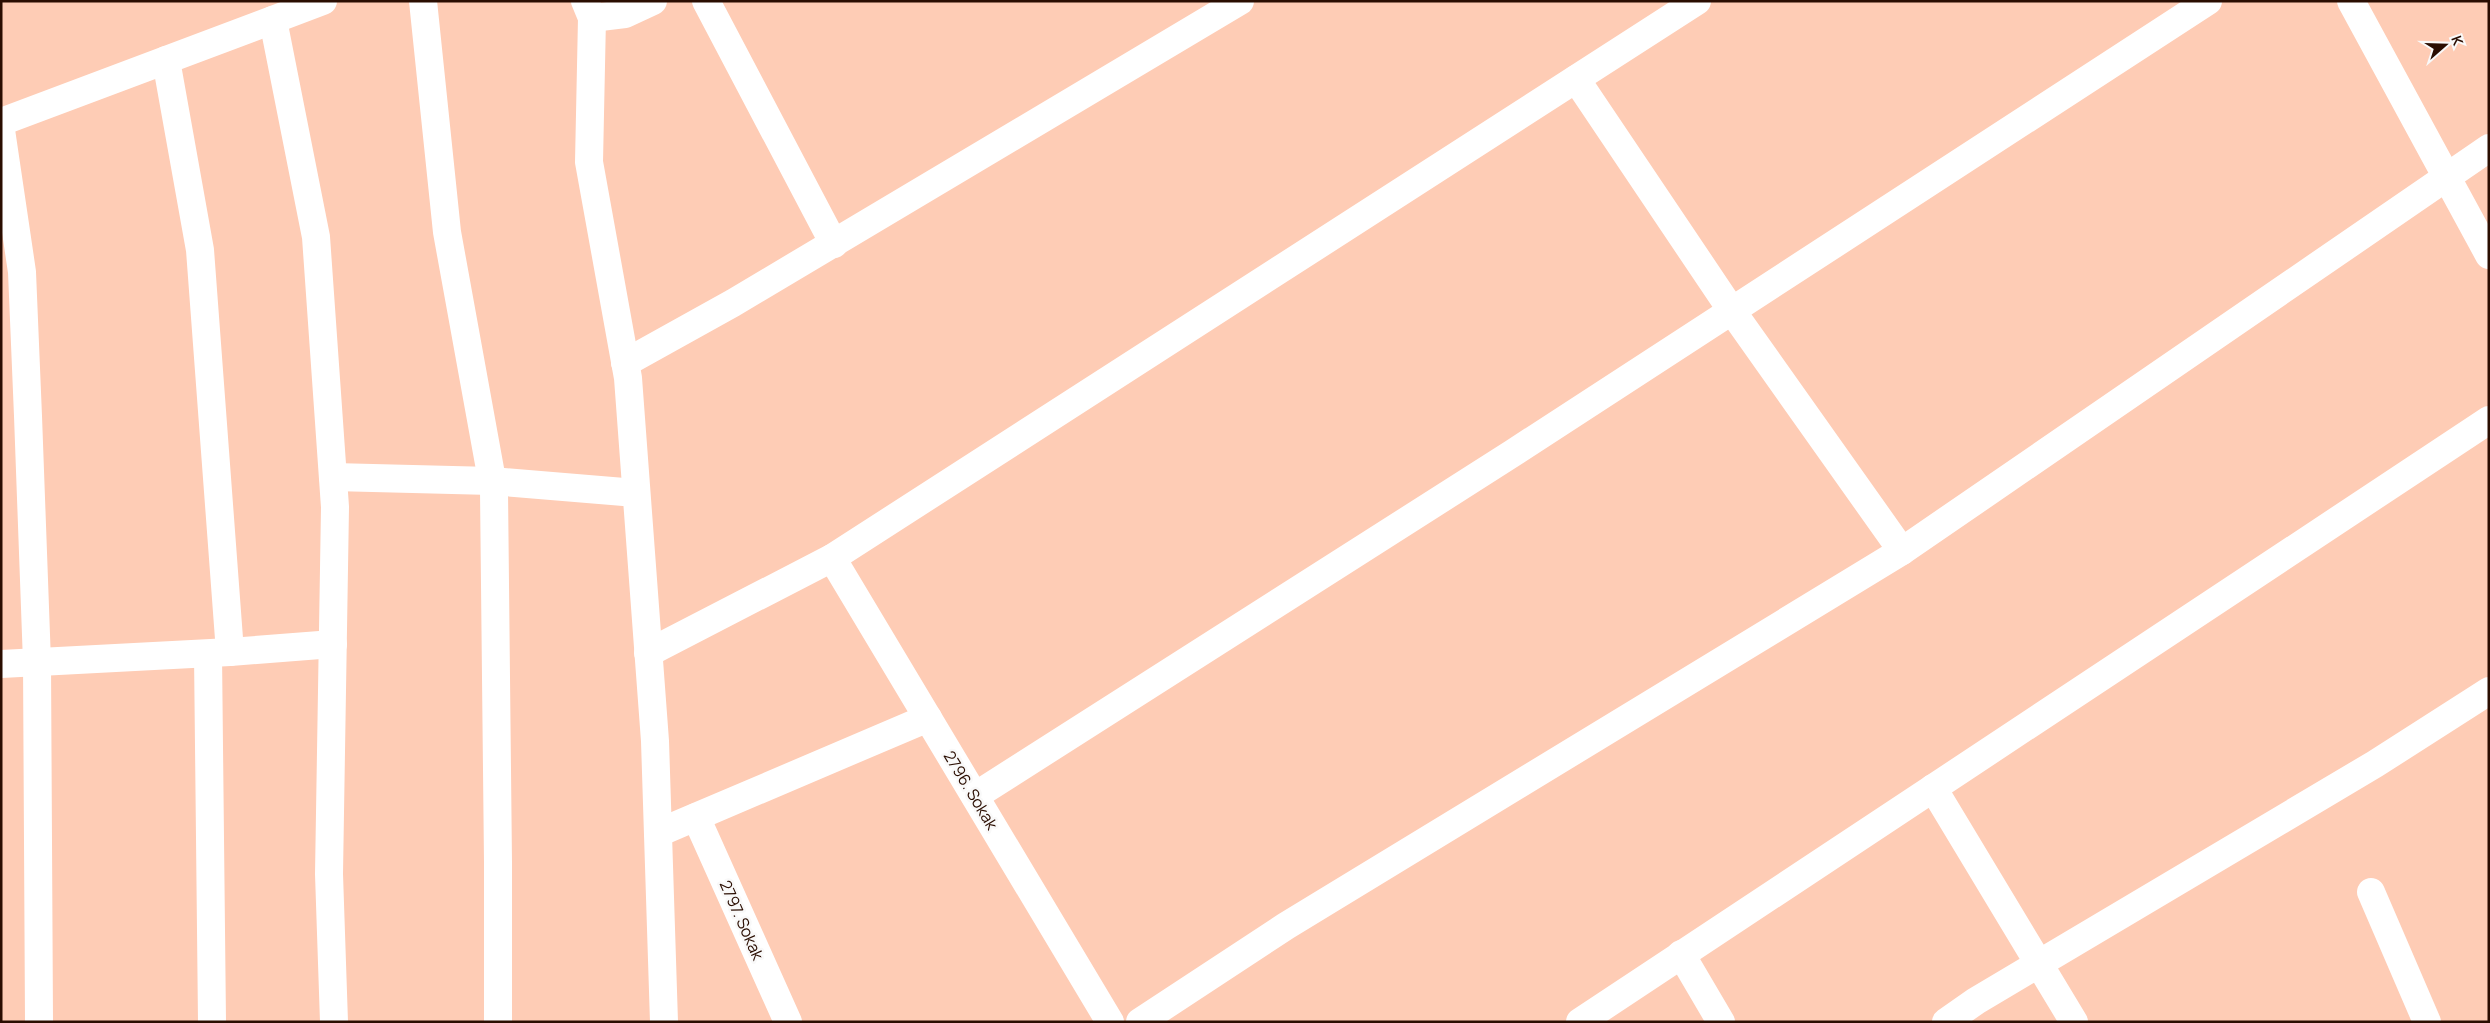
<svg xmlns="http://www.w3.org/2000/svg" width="2490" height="1023" viewBox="0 0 2490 1023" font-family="Manrope,sans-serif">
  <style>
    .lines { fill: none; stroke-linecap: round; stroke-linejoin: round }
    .minor { stroke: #fff; stroke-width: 28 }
    .labels { text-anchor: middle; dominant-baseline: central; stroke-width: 5; stroke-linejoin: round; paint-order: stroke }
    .street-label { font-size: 16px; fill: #2a0d01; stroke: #f9f9f9 }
  </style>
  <rect width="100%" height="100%" fill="#feccb5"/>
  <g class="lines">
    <g class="minor">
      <polyline points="423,1 447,232 494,491 498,862 498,1022"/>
      <polyline points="585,1 592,18 589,162 628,378 655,741 664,1022"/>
      <polyline points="706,1 834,244"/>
      <polyline points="2351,1 2489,255"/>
      <polyline points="592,18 625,14 653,1"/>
      <polyline points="273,20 316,237 335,507 329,874 334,1022"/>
      <polyline points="166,60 200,250 230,652"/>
      <polyline points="1576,79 1732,311 1902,551"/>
      <polyline points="1,122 323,1"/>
      <polyline points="1,130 22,272 28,416 37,662 39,1022"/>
      <polyline points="625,363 733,303 1240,1"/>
      <polyline points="333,477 492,481 636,493"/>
      <polyline points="832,558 1110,1022"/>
      <polyline points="648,653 832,558 1697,1"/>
      <polyline points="208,654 212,1022"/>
      <polyline points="1,664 230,652 333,644"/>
      <polyline points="1933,788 2074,1022"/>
      <polyline points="975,796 1513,453 2208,1"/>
      <polyline points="696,817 788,1022"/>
      <polyline points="658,833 928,718"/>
      <polyline points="2371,892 2427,1022"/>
      <polyline points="1681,954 1721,1022"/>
      <polyline points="1140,1022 1286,926 1902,551 2489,148"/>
      <polyline points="1580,1022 2489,420"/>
      <polyline points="1946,1022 1976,1001 2375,764 2489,691"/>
    </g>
  </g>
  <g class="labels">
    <g class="street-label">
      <text transform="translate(971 790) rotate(59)">2796. Sokak</text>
      <text transform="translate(742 920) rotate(66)">2797. Sokak</text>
    </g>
  </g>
  <rect width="2490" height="1023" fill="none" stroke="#2a0d01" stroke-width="5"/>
  <g transform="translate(2445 45) rotate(70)" stroke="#f9f9f9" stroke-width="4" paint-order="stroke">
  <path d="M0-4L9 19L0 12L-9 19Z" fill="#2a0d01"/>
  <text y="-8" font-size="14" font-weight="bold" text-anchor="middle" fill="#2a0d01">K</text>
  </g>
</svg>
